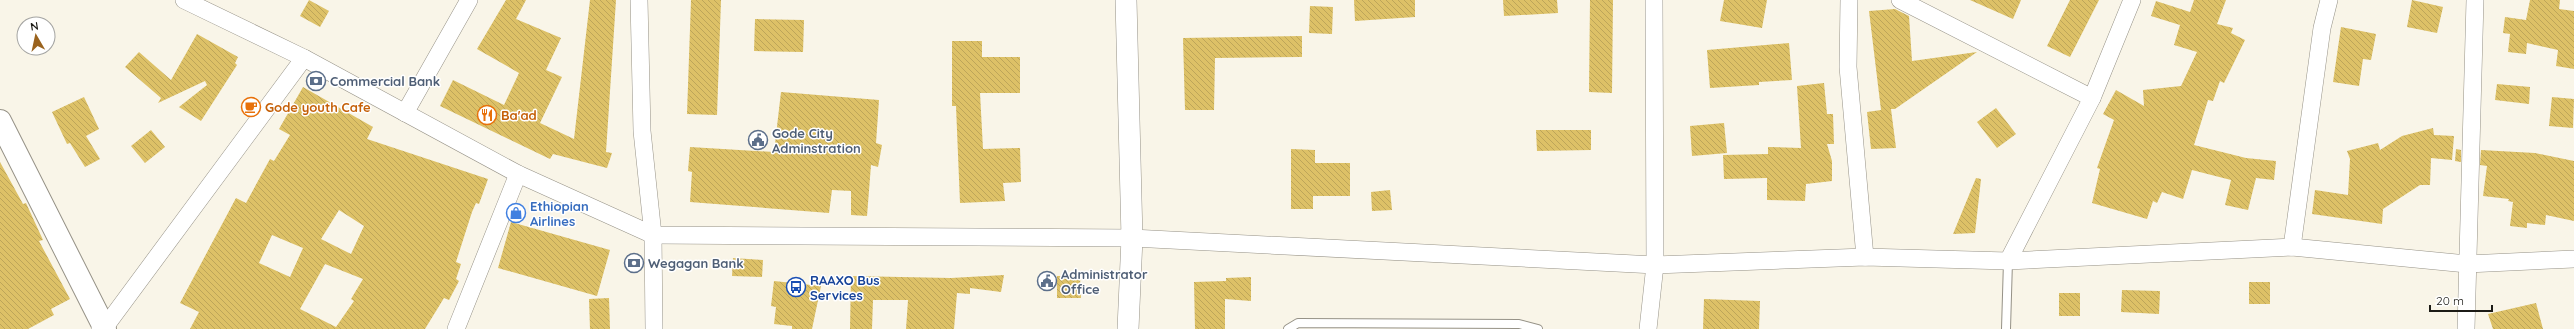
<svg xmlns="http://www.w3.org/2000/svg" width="2574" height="329" viewBox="0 0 2574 329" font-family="Quicksand,sans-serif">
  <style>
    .building { fill: url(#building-back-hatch); fill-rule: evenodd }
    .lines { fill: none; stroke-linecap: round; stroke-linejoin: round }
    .service-casing { stroke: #969287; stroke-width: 10 }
    .minor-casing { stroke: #969287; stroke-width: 18 }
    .tertiary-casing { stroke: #969287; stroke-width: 22 }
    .secondary-casing { stroke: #969287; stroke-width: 24 }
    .service { stroke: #fff; stroke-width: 8 }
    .minor { stroke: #fff; stroke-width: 17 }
    .tertiary { stroke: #fff; stroke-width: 21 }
    .secondary { stroke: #fff; stroke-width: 22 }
    .labels { text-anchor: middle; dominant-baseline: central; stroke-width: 3; stroke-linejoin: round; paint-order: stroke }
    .service-label { font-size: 13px; font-weight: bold; fill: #4e5e75; stroke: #fff; text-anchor: start }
    .food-label { font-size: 13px; font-weight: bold; fill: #c56008; stroke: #fff; text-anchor: start }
    .shop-label { font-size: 13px; font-weight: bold; fill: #366cbe; stroke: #fff; text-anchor: start }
    .transit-label { font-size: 13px; font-weight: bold; fill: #164399; stroke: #fff; text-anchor: start }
  </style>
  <defs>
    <pattern id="building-back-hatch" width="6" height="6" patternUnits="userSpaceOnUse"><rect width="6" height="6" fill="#ddc167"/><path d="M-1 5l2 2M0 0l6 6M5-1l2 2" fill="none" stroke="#bda559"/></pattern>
  </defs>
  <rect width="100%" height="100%" fill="#f9f5e8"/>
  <g class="building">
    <polygon points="309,0 329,11 320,27 300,16"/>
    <polygon points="506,0 526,0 516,19 561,38 546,70 562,77 540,123 574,139 590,0 616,0 606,152 612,153 607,168 553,154 550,159 440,106 453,80 504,105 519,73 477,49"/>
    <polygon points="691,0 721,0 717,115 687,114"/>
    <polygon points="1354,0 1415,0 1415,17 1355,21"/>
    <polygon points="1503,0 1557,0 1558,13 1504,16"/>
    <polygon points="1590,0 1613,0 1612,93 1589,92"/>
    <polygon points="1724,0 1767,0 1762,28 1720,21"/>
    <polygon points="1970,0 2021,0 2013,19"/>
    <polygon points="2070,0 2099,0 2070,57 2047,46"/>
    <polygon points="2194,0 2226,0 2217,24 2233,28 2231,33 2245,40 2224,83 2220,81 2213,101 2208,100 2194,145 2246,158 2276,161 2274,180 2256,178 2248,210 2225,205 2231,180 2192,170 2183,199 2162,192 2157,203 2153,201 2147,219 2092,203 2100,169 2097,168 2114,120 2103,114 2116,90 2144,106 2143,90 2181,86 2197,52 2174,45 2180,25 2151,16 2156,1 2190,12"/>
    <polygon points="2412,0 2443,7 2437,33 2407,27"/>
    <polygon points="2530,0 2560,0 2559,9 2574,11 2574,69 2556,66 2558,50 2527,43 2526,54 2508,52 2510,34 2503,33 2505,17 2526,20"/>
    <polygon points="1310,6 1333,7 1332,34 1309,33"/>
    <polygon points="1895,9 1909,16 1912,61 1977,52 1895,109 1891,109 1896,148 1871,149 1867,112 1881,110 1869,11"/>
    <polygon points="755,19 804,20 803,52 754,51"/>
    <polygon points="2341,27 2376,34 2371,60 2363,59 2359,86 2333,82"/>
    <polygon points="197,34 238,57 235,63 237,65 201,121 179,107 207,85 205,81 158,103 161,98 125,67 139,52 171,80"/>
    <polygon points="1302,36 1302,57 1215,58 1214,110 1185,110 1183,38"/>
    <polygon points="952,41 982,41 982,57 1020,57 1020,93 980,93 983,149 1020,148 1021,182 1003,183 1005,201 960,203 956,106 952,106"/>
    <polygon points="1789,43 1792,80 1759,82 1759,85 1710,88 1707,50"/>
    <polygon points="1824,83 1827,114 1833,114 1834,144 1827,144 1832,161 1832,181 1806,184 1805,201 1767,200 1767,178 1724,179 1723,155 1768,154 1768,147 1801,148 1797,86"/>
    <polygon points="2497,84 2530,87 2529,104 2495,100"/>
    <path d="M303,87l70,40 -6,12 121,40 -9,25 -3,-1 -4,9 -16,50 5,2 -5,15 3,2 -10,19 -5,-2 -19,31h-235l9,-17 -19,-9 56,-105 10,5 24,-44 4,2 16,-26 -11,-6zM339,210l25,16 -13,28 -30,-15zM272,235l31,13 -13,29 -31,-14zM325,264l38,15 -12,20 3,2 -18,26 -36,-18z"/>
    <polygon points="781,92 879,100 876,143 882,145 878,167 871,165 867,216 851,215 851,191 832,190 829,213 690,202 692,172 688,171 690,147 774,152"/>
    <polygon points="84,97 99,129 86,136 100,159 85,167 70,143 67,144 52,112"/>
    <polygon points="2552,97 2574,99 2573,128 2549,126"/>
    <polygon points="1996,108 2016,134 1997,148 1977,122"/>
    <polygon points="1724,123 1727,153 1692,156 1690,126"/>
    <polygon points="2433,128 2434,135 2454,136 2452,160 2431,158 2430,185 2420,185 2383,209 2382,224 2312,214 2315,190 2348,195 2350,159 2347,151 2378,143 2380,150 2402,136"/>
    <polygon points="151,130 165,147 145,163 131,146"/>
    <polygon points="1536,130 1591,130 1591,150 1537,151"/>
    <polygon points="1291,149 1315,150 1315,163 1350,163 1350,196 1313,196 1313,209 1291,209"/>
    <polygon points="2456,149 2461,150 2461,162 2455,161"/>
    <polygon points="2481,150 2535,153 2574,161 2574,221 2546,215 2545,225 2527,223 2527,228 2510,226 2513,202 2508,201 2509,199 2483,196 2487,166 2480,165"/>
    <polygon points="0,162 23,204 26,203 43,240 39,241 70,299 51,309 54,315 28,329 0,329"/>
    <polygon points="1976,178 1981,179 1975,233 1953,234"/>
    <polygon points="1390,190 1392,210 1372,211 1371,192"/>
    <polygon points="511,222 610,250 597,296 498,268"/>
    <polygon points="733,258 763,260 762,277 732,276"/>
    <polygon points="1004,275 1001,292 970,288 970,294 957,293 954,329 906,329 908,300 873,300 872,329 850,329 851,276 951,278"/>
    <polygon points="1057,276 1080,276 1081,298 1057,298"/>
    <polygon points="1251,277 1251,301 1225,299 1225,329 1195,329 1194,282 1226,281 1226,278"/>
    <polygon points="774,281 821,286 812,329 792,329 792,326 774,324 776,307 771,306"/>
    <rect x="2249" y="282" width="21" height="22"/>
    <polygon points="2122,290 2160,291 2159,314 2121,312"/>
    <rect x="2059" y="293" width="21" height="23"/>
    <polygon points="609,298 610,329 590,329 589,299"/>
    <polygon points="1704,299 1760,301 1759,329 1703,329"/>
    <polygon points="2536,303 2543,329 2493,329 2488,314"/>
  </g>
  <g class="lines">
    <defs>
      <g id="service">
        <polyline points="1288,329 1298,323 1519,324 1538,329"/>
        <polyline points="2006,329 2008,261"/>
      </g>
      <g id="minor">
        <polyline points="184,0 304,58 518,174 653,235 1132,238 1655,265 1865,257 2008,261 2292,247 2467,264 2574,259"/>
        <polyline points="639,0 642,131 653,235 654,329"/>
        <polyline points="1849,0 1848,67 1865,257"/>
        <polyline points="1900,0 2092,98"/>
        <polyline points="405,113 469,0"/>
        <polyline points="2292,247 2322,28 2329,0"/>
        <polyline points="2008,261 2092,98 2132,0"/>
        <polyline points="100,329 105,327 304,58"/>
        <polyline points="456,329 518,174"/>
        <polyline points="1648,329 1655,265 1654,0"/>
        <polyline points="2466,329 2475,0"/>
      </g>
      <polyline id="tertiary" points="1126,0 1132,238 1128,329"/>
      <polyline id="secondary" points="0,121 105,329"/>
    </defs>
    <use href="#service" class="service-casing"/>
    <use href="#minor" class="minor-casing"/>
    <use href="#tertiary" class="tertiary-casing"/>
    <use href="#secondary" class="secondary-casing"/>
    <use href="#service" class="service"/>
    <use href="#minor" class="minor"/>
    <use href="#tertiary" class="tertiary"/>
    <use href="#secondary" class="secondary"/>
  </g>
  <defs>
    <symbol id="bank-ring" viewBox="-11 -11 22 22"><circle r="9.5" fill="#fff" stroke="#5c6f8a" stroke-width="1.5"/><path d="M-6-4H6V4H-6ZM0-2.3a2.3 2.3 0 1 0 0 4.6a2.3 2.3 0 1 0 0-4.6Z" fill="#5c6f8a"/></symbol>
    <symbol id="cafe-ring" viewBox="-11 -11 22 22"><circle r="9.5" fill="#fff" stroke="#e8710a" stroke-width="1.5"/><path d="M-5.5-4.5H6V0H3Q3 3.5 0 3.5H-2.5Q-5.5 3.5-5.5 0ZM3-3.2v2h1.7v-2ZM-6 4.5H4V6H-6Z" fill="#e8710a"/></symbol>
    <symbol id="restaurant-ring" viewBox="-11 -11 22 22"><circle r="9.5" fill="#fff" stroke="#e8710a" stroke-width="1.5"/><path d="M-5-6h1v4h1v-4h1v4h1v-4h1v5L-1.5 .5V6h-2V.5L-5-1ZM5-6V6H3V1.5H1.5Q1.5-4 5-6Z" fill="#e8710a"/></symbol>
    <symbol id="civic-ring" viewBox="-11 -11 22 22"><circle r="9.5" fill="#fff" stroke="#5c6f8a" stroke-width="1.5"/><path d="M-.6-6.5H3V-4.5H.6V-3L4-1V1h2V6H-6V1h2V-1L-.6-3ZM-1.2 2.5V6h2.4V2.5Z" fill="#5c6f8a"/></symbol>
    <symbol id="shop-ring" viewBox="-11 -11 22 22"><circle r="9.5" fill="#fff" stroke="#3f7fe0" stroke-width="1.5"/><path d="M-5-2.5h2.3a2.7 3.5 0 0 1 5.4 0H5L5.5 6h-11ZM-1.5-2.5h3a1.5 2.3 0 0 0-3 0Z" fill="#3f7fe0"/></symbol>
    <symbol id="bus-ring" viewBox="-11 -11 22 22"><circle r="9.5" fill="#fff" stroke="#1a4fb4" stroke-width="1.5"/><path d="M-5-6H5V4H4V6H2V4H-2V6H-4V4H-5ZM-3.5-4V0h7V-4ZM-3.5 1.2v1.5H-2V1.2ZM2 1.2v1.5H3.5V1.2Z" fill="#1a4fb4"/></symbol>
  </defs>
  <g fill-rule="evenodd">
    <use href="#bank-ring" x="305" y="70" width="22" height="22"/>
    <use href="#cafe-ring" x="240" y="96" width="22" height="22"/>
    <use href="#restaurant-ring" x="476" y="104" width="22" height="22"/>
    <use href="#civic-ring" x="747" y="129" width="22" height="22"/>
    <use href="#shop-ring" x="505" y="202" width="22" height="22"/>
    <use href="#bank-ring" x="623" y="252" width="22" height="22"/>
    <use href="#civic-ring" x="1036" y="270" width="22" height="22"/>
    <use href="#bus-ring" x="785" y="276" width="22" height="22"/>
  </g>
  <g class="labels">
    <g class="service-label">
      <text x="330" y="81">Commercial Bank</text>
      <text x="772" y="133">Gode City<tspan x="772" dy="15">Adminstration</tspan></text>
      <text x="648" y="263">Wegagan Bank</text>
      <text x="1061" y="274">Administrator<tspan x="1061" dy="15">Office</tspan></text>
    </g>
    <g class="food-label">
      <text x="265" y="107">Gode youth Cafe</text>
      <text x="501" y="115">Ba'ad</text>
    </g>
    <g class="shop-label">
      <text x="530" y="206">Ethiopian<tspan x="530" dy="15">Airlines</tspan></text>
    </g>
    <g class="transit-label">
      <text x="810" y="280">RAAXO Bus<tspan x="810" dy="15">Services</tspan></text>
    </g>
  </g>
  <g transform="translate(36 36) rotate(351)"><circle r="19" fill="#ffffff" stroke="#a4a4a2"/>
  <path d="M0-3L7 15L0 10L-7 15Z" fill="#9a631e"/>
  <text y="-6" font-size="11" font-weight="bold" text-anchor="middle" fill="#1c1b16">N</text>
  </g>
  <path d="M2430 305v6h62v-6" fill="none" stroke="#1c1b16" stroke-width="2"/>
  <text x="2436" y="305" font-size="12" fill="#1c1b16" stroke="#ffffff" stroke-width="3" paint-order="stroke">20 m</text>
</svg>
